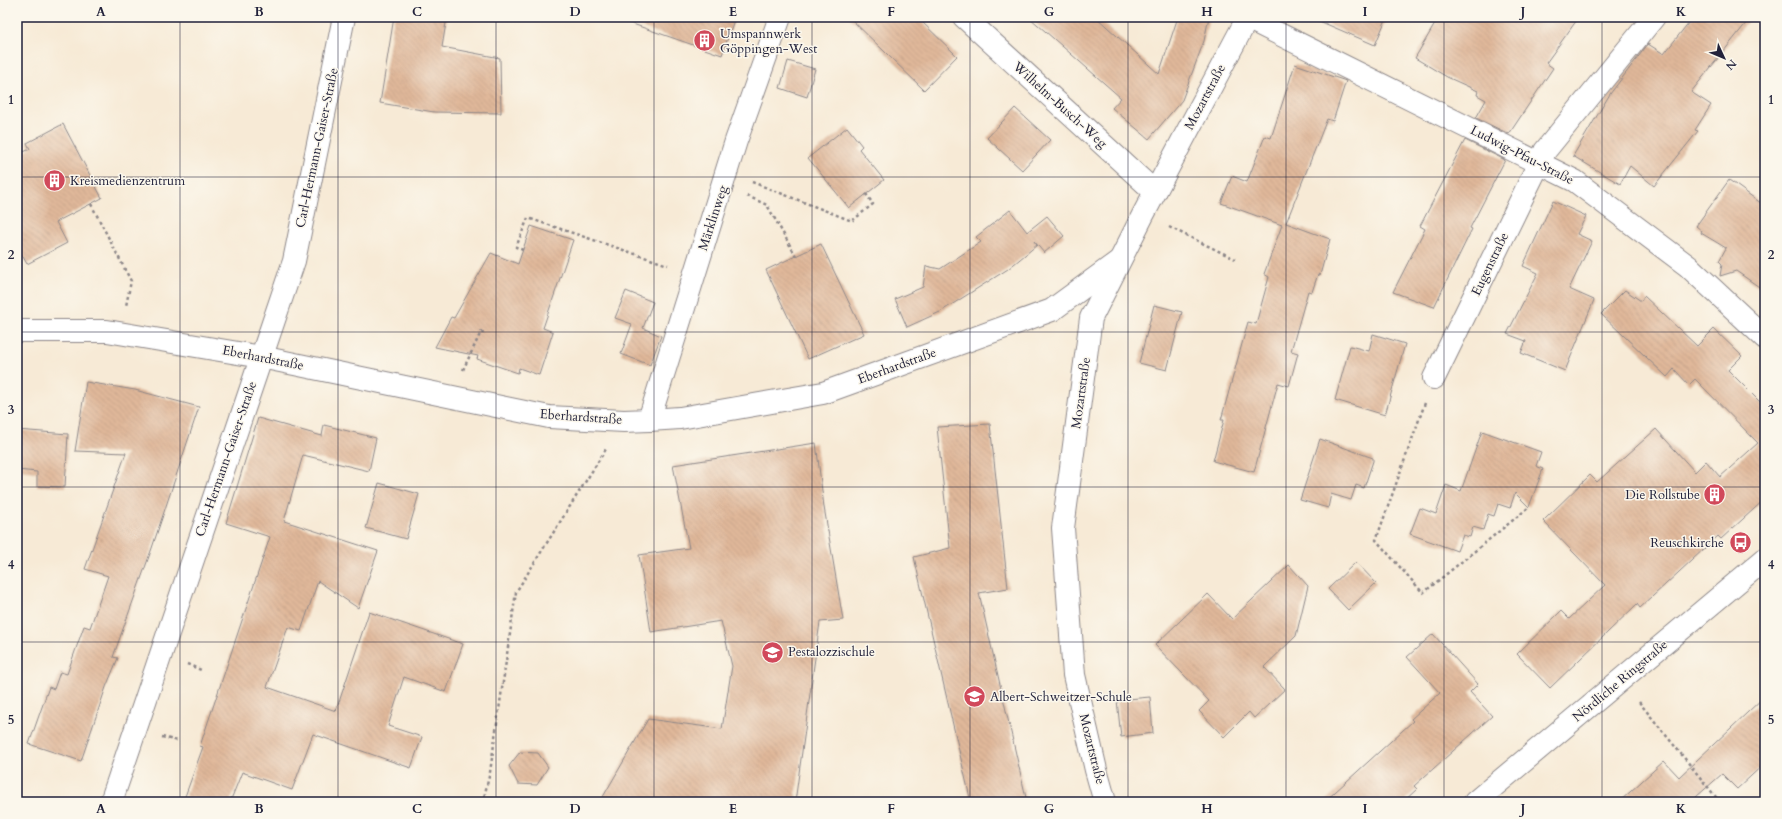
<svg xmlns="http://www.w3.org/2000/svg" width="1782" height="819" viewBox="0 0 1782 819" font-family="Cardo,serif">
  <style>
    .building { fill: url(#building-back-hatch) }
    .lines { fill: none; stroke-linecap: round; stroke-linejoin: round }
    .minor-casing { stroke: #8c8688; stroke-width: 24 }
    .path { stroke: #8c8688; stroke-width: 2.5; stroke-dasharray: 3 3; stroke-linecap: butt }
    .minor { stroke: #fff; stroke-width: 22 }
    .grid { fill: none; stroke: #22223b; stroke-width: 1; stroke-opacity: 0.55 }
    .labels { text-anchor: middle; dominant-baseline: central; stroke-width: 3; stroke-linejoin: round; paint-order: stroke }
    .poi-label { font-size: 13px; fill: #22223b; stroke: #fbf7ec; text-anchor: start }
    .street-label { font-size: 13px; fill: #22223b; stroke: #fbf7ec }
    .neatline { fill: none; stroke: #22223b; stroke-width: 1.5 }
    .grid-label { font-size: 13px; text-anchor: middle; font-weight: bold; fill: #22223b }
  </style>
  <defs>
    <pattern id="building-back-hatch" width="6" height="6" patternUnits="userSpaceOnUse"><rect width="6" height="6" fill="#e0b89a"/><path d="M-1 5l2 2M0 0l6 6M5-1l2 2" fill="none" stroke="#c09e86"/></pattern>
  </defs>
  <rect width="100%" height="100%" fill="#fbf7ec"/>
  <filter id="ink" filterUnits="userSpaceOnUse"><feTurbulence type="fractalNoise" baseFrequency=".025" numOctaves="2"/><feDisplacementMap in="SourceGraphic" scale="8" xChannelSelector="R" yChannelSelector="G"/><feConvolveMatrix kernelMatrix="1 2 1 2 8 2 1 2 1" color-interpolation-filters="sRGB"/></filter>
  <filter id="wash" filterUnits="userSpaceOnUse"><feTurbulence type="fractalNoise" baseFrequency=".012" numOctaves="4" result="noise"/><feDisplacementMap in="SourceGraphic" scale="16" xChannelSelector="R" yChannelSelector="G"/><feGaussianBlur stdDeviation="0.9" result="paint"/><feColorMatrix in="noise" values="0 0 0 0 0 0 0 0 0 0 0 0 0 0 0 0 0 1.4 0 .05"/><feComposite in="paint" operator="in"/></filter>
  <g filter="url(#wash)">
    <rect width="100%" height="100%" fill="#f7ead6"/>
    <g id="blocks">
      <g class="building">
        <polygon points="394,17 447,17 442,47 500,58 501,113 434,112 380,103"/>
        <polygon points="624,17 735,17 722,55 624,21"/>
        <polygon points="849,17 917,17 957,56 924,90"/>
        <polygon points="1029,17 1096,17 1159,74 1178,17 1209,17 1204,41 1182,100 1149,139 1112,108 1121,98"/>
        <polygon points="1310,17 1387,17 1375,45"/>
        <polygon points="1439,17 1579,17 1546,63 1553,68 1509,134 1476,118 1486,100 1477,95 1478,91 1447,77 1415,58"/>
        <polygon points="1693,17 1751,17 1691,92 1711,105 1695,130 1698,131 1654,186 1630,166 1620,184 1573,156 1610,94 1648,44 1664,54"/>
        <polygon points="788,61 815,69 807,97 780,88"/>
        <polygon points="1295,64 1346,81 1333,121 1327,119 1286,223 1330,239 1320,275 1318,274 1312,292 1308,291 1291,351 1298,353 1289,386 1278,383 1254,472 1213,461 1224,420 1221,420 1248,322 1256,324 1269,277 1264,274 1282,225 1221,203 1232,176 1247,182 1265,136 1271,138"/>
        <polygon points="1015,108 1050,140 1022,170 987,138"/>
        <polygon points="63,124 102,198 56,222 67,243 27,264 17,246 17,155 30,149 27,143"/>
        <polygon points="847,127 862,146 859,149 884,180 849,208 808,158"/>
        <polygon points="1465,140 1505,160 1470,228 1472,229 1434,307 1393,292 1425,229 1420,226"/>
        <polygon points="1729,180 1765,206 1765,291 1736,271 1720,276 1722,264 1719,261 1726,248 1701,233 1702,231 1696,226"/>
        <polygon points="1553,201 1586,216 1577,234 1592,241 1569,289 1594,300 1565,371 1521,353 1526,341 1507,334 1538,273 1523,266"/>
        <polygon points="1010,210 1027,232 1047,216 1064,236 1044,253 1034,241 1037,245 1008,269 940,312 907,327 895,299 923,287 926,266 940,269 981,242 976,237"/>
        <polygon points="531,226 573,240 543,328 553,332 539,375 519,368 518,373 477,359 478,356 435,347 451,317 454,318 491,253 518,264"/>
        <polygon points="821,244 864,334 808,359 766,270"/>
        <polygon points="1625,290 1641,301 1644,296 1697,346 1714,329 1742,356 1728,370 1765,407 1765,499 1721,539 1718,536 1640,608 1637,604 1550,688 1517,654 1561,611 1569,619 1605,585 1543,521 1590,475 1597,482 1656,429 1695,472 1706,461 1720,477 1758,443 1695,379 1689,385 1674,369 1667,377 1601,314"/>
        <polygon points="626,291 653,302 643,328 661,336 650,365 621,354 632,324 615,318"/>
        <polygon points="1154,305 1182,312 1167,370 1139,363"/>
        <polygon points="1373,334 1405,344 1385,415 1335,400 1350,346 1369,351"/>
        <polygon points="86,382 135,390 199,407 152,548 113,657 118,658 106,687 81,761 29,744 49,687 54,689 60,672 67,674 84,626 90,628 108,576 85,569 126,453 75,451"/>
        <polygon points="258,418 322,436 324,425 376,438 369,471 303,455 284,521 378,551 358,608 318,581 301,631 288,627 267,687 336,711 369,612 463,644 446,692 404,677 388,726 422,737 411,768 313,734 292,790 242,772 230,802 183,802 203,747 200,746 270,537 226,523"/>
        <polygon points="990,424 1008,588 979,593 1027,802 971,802 914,557 950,548 937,427"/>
        <polygon points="17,430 68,434 65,487 37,486 37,472 17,470"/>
        <polygon points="1482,431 1541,452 1536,466 1543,469 1529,507 1515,493 1510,508 1498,504 1494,516 1488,514 1483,530 1473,527 1470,537 1463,535 1457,551 1410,534 1420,508 1436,514 1446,485 1461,491"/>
        <polygon points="1320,439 1373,458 1373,461 1364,488 1356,485 1351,500 1331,494 1328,508 1300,500"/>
        <polygon points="816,443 824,507 843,620 820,622 795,802 600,802 648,719 722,729 732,666 721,621 651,632 639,555 689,548 673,465"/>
        <polygon points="379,483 419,494 406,539 366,528"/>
        <polygon points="1356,562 1376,583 1348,610 1328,589"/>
        <polygon points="1289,565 1308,586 1296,636 1264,667 1285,689 1254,718 1249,712 1224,737 1199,711 1209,701 1155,645 1208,594 1232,619"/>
        <polygon points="1433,634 1478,684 1470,692 1492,716 1414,786 1417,789 1403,802 1324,802 1413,721 1411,719 1440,693 1407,657"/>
        <polygon points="1765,696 1765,763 1737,789 1722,774 1696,797 1701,802 1619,802 1664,761 1679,777"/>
        <polygon points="1150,697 1153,733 1121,737 1117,700"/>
        <polygon points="520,752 538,753 548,767 537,785 518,784 509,766"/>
      </g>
    </g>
  </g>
  <g filter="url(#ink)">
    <use href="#blocks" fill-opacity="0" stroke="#8c8688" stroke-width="1"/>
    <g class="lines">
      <defs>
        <g id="minor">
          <polyline points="964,17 1155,192"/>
          <polyline points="1247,18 1575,181 1688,266 1765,338"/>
          <polyline points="17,331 107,331 261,357 549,417 624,421 649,420 680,418 823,393 1052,310 1119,261"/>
          <polyline points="1434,378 1545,151 1654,17"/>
          <polyline points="649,420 736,141 780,17"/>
          <polyline points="111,802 294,261 344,17"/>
          <polyline points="1105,802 1096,770 1074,675 1063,528 1091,318 1143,215 1248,17"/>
          <polyline points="1475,802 1765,559"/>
        </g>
      </defs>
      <use href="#minor" class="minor-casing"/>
      <g class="path">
        <polyline points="752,182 852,221 873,204 866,194"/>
        <polyline points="747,196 767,205 796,256"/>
        <polyline points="91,204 131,281 126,306"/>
        <polyline points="1169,227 1235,259"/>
        <polyline points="523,250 516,247 528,218 668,265"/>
        <polyline points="463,370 481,332 486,334"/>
        <polyline points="1425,403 1376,540 1423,593 1528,508"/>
        <polyline points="187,664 201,670"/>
        <polyline points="1639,702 1720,802"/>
        <polyline points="162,737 178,741"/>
        <polyline points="483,802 490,772 516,592 606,449"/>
      </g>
      <use href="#minor" class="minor"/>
    </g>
  </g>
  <path class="grid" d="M180,17v785M338,17v785M496,17v785M654,17v785M812,17v785M970,17v785M1128,17v785M1286,17v785M1444,17v785M1602,17v785M17,177h1748M17,332h1748M17,487h1748M17,642h1748"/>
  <defs>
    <symbol id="building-disc" viewBox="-11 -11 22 22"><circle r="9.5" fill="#d1495b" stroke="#fbf7ec"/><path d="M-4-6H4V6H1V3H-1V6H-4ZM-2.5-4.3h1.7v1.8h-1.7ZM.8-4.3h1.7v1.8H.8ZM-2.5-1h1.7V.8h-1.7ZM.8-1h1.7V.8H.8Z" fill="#fff"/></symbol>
    <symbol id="bus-disc" viewBox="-11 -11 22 22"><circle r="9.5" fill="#d1495b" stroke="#fbf7ec"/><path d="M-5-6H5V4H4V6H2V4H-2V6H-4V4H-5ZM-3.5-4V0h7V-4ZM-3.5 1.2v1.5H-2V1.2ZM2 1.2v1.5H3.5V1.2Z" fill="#fff"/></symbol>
    <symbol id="school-disc" viewBox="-11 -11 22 22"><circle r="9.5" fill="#d1495b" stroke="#fbf7ec"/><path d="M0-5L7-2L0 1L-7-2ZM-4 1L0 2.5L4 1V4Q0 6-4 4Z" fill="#fff"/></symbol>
  </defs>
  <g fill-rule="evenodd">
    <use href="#building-disc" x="692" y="28" width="25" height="25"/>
    <use href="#building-disc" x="42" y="168" width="25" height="25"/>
    <use href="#building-disc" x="1702" y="482" width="25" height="25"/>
    <use href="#bus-disc" x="1728" y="530" width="25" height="25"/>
    <use href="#school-disc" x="760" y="640" width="25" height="25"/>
    <use href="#school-disc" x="962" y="684" width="25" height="25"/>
  </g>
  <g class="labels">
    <g class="poi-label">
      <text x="720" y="34">Umspannwerk<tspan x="720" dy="15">Göppingen-West</tspan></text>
      <text x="70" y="181">Kreismedienzentrum</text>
      <text x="1700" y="495" text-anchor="end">Die Rollstube</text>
      <text x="1724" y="543" text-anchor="end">Reuschkirche</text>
      <text x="788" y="652">Pestalozzischule</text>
      <text x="990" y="697">Albert-Schweitzer-Schule</text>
    </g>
    <g class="street-label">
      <text transform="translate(1205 97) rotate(-62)">Mozartstraße</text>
      <text transform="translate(1060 105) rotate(42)">Wilhelm-Busch-Weg</text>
      <text transform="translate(317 148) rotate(-78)">Carl-Hermann-Gaiser-Straße</text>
      <text transform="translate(1522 155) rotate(27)">Ludwig-Pfau-Straße</text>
      <text transform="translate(713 218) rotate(-72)">Märklinweg</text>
      <text transform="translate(1490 264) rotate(-64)">Eugenstraße</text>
      <text transform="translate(263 358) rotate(11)">Eberhardstraße</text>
      <text transform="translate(897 366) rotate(-20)">Eberhardstraße</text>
      <text transform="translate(1081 393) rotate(-82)">Mozartstraße</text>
      <text transform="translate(581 417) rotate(4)">Eberhardstraße</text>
      <text transform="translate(226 459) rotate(-71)">Carl-Hermann-Gaiser-Straße</text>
      <text transform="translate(1620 681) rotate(-40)">Nördliche Ringstraße</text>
      <text transform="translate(1092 749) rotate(76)">Mozartstraße</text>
    </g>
  </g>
  <rect width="1782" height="819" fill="none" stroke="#fbf7ec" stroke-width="44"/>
  <g transform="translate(1724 58) rotate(134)" stroke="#fbf7ec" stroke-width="3" paint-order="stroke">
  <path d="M0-3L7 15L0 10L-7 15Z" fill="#22223b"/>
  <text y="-6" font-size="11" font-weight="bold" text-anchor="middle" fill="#22223b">N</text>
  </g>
  <rect x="22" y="22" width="1738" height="775" class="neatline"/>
  <g class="grid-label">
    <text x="101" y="16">A</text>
    <text x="259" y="16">B</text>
    <text x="417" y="16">C</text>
    <text x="575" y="16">D</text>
    <text x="733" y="16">E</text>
    <text x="891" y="16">F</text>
    <text x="1049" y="16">G</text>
    <text x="1207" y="16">H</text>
    <text x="1365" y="16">I</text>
    <text x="1523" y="16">J</text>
    <text x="1681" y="16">K</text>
    <text x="11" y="104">1</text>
    <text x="1771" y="104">1</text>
    <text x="11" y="259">2</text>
    <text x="1771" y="259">2</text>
    <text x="11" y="414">3</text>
    <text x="1771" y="414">3</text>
    <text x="11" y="569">4</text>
    <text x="1771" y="569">4</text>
    <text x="11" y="724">5</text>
    <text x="1771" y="724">5</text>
    <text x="101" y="813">A</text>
    <text x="259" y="813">B</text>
    <text x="417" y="813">C</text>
    <text x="575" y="813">D</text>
    <text x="733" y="813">E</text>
    <text x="891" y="813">F</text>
    <text x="1049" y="813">G</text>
    <text x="1207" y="813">H</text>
    <text x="1365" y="813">I</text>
    <text x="1523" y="813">J</text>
    <text x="1681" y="813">K</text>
  </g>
</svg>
